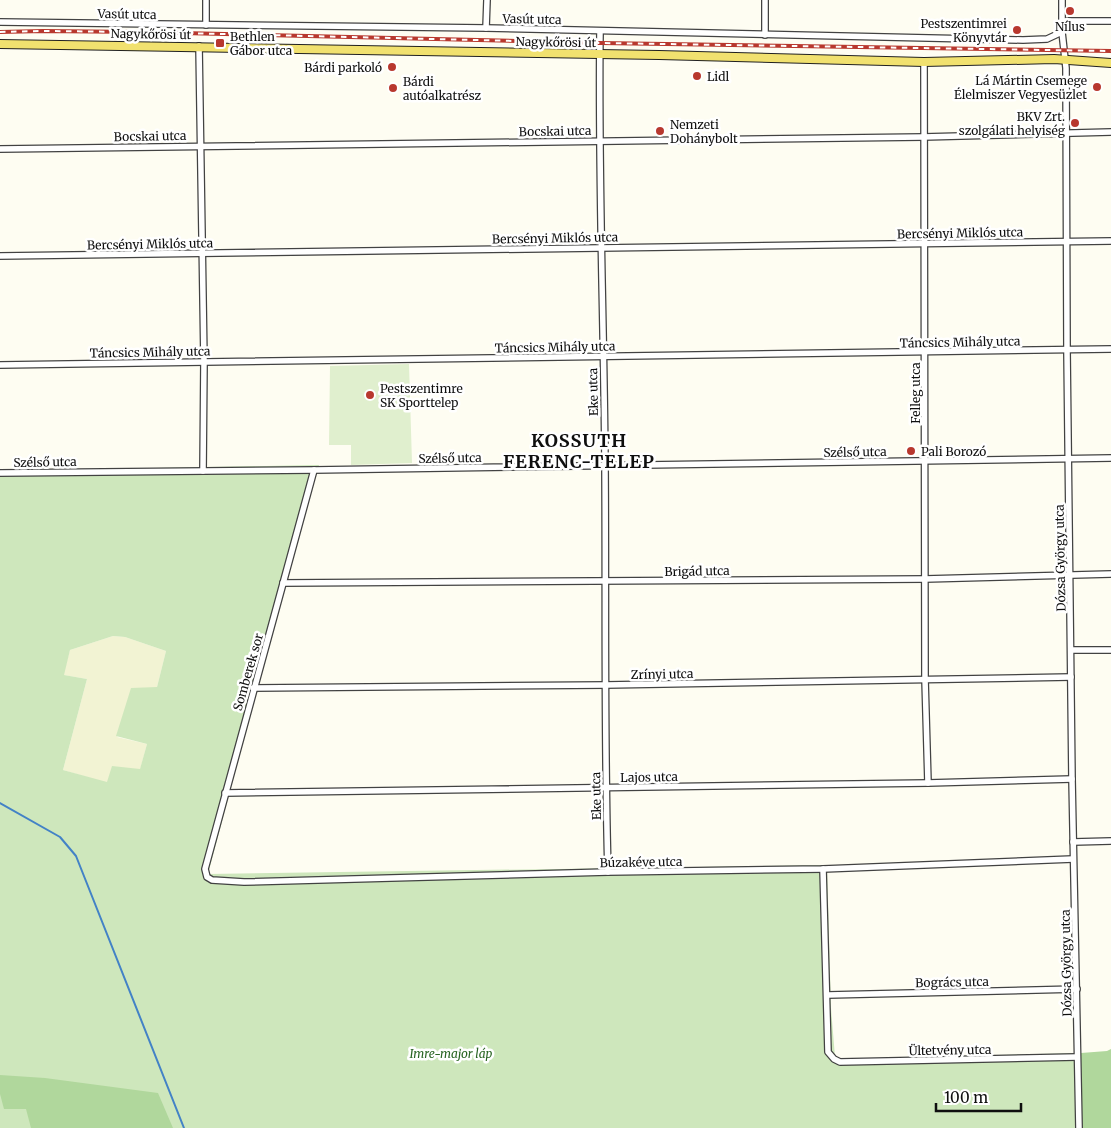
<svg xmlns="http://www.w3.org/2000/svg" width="1111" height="1128" viewBox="0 0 1111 1128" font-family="Merriweather,serif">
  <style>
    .farmland { fill: #f2f3d3 }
    .green { fill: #cee7bc; fill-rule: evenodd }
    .forest { fill: #b0d79c }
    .pitch { fill: #e0efce }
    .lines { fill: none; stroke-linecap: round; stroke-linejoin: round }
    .stream { stroke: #4382c6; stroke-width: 2 }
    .minor-casing { stroke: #424242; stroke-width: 8 }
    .major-casing { stroke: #202020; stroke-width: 10 }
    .minor { stroke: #fff; stroke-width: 5.5 }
    .major { stroke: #f1e16f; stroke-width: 8 }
    .rail-casing { stroke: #b8382e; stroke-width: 4 }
    .rail { stroke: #fff; stroke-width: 2; stroke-dasharray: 5.5; stroke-linecap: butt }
    .poi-dot { fill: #b8382e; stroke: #fff; stroke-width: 2 }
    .labels { text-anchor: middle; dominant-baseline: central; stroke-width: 5; stroke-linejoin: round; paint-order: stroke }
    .street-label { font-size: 12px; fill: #0f0f0f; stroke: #fff }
    .poi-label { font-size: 12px; fill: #0f0f0f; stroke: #fff; text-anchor: start }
    .park-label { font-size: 12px; font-style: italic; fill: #286422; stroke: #fff }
    .district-label { font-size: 18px; font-weight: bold; letter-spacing: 1px; fill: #0f0f0f; stroke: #fff }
  </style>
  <rect width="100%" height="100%" fill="#fefdf2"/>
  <polygon class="farmland" points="113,636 125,637 166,651 157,687 117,737 147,744 140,770 107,783 63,770 87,679 63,675 70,650"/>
  <path class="green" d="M314,465h5l-20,66 -91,343 619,-9 4,143 4,49 5,2 241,-6 -3,75h-1078v-657zM113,636l12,1 41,14 -9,36 -26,1 -15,48 31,8 -7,25 -28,-3 -5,16 -44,-12 24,-91 -23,-4 6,-25z"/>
  <g class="forest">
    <polygon points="1111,1049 1111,1128 1078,1128 1081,1053 1107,1051"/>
    <polygon points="0,1075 45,1078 158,1093 173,1128 31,1128 26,1109 4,1109 0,1094"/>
  </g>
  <polygon class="pitch" points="409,364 412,463 351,465 351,445 329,445 330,366"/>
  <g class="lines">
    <polyline class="stream" points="0,803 60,837 76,856 184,1128"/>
    <defs>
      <g id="minor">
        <polyline points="1062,0 1062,32 1066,68 1067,351 1072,779 1079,1128"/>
        <polyline points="1062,21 1111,21"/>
        <polyline points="0,22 486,28 1023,40 1047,39 1062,32"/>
        <polyline points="206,25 206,0"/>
        <polyline points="486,28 487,0"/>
        <path d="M600,31c-2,145 4,290 5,435 1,135 -1,271 3,406"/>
        <polyline points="765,35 765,0"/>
        <polyline points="199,46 204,361 203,471"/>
        <polyline points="924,62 925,679 928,783"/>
        <polyline points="0,149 923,137 1111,132"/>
        <polyline points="0,256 1111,241"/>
        <polyline points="0,365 1111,349"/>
        <polyline points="314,470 205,869 207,877 212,880 244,882 608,872 823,869 1073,859"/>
        <polyline points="0,473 314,470 1111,458"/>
        <polyline points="283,583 925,579 1111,574"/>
        <polyline points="1071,650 1111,650"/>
        <polyline points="253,688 606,685 1071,677"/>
        <polyline points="225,793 928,783 1072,779"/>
        <polyline points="1073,842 1111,841"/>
        <polyline points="823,869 828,1052 834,1059 840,1062 1077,1057"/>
        <polyline points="828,995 1077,989"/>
      </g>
      <polyline id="major" points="0,44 659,55 924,62 1054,59 1111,63"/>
    </defs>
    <use href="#minor" class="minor-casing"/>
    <use href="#major" class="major-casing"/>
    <use href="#minor" class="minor"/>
    <use href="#major" class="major"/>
    <defs>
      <polyline id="rail" points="0,32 43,31 140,32 600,43 1111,51"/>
    </defs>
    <use href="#rail" class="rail-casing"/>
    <use href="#rail" class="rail"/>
  </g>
  <g class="poi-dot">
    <circle cx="1070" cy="11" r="5"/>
    <circle cx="1017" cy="30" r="5"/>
    <rect x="215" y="38" width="10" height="10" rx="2.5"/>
    <circle cx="392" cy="67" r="5"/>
    <circle cx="697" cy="76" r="5"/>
    <circle cx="1097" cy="87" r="5"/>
    <circle cx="393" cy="88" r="5"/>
    <circle cx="1075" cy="123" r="5"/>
    <circle cx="660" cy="131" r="5"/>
    <circle cx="370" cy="395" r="5"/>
    <circle cx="911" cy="451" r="5"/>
  </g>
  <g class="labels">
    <g class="street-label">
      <text transform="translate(127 14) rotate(1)">Vasút utca</text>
      <text transform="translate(532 19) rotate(1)">Vasút utca</text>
      <text transform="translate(151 34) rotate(1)">Nagykőrösi út</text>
      <text transform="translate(556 42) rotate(1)">Nagykőrösi út</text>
      <text transform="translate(555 131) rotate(-1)">Bocskai utca</text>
      <text transform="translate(150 136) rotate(-1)">Bocskai utca</text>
      <text transform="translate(960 233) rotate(-1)">Bercsényi Miklós utca</text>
      <text transform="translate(555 238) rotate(-1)">Bercsényi Miklós utca</text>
      <text transform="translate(150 244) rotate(-1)">Bercsényi Miklós utca</text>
      <text transform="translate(960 342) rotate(-1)">Táncsics Mihály utca</text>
      <text transform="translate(555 347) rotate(-1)">Táncsics Mihály utca</text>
      <text transform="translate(150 352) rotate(-1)">Táncsics Mihály utca</text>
      <text transform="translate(593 392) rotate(-91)">Eke utca</text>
      <text transform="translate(915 393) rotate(-90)">Felleg utca</text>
      <text transform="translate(855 452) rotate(-1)">Szélső utca</text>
      <text transform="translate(450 458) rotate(-1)">Szélső utca</text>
      <text transform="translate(45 462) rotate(-1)">Szélső utca</text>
      <text transform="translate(1060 558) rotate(-91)">Dózsa György utca</text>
      <text transform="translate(697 571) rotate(-1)">Brigád utca</text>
      <text transform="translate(248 672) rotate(-74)">Somberek sor</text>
      <text transform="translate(662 674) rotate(-1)">Zrínyi utca</text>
      <text transform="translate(649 777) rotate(-1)">Lajos utca</text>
      <text transform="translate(596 796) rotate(-91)">Eke utca</text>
      <text transform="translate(641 862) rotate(-1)">Búzakéve utca</text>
      <text transform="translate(1066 963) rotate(-91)">Dózsa György utca</text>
      <text transform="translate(952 982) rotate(-1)">Bogrács utca</text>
      <text transform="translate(950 1050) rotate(-1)">Ültetvény utca</text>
    </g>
    <g class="poi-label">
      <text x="1007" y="23" text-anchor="end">Pestszentimrei<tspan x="1007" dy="14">Könyvtár</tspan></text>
      <text x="1070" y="26" text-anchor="middle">Nílus</text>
      <text x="230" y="36">Bethlen<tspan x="230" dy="14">Gábor utca</tspan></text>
      <text x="382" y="67" text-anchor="end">Bárdi parkoló</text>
      <text x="707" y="76">Lidl</text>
      <text x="1087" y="80" text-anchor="end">Lá Mártin Csemege<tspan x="1087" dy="14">Élelmiszer Vegyesüzlet</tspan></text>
      <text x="403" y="81">Bárdi<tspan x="403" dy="14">autóalkatrész</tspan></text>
      <text x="1065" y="116" text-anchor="end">BKV Zrt.<tspan x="1065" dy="14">szolgálati helyiség</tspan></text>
      <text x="670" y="124">Nemzeti<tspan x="670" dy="14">Dohánybolt</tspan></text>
      <text x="380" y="388">Pestszentimre<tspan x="380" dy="14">SK Sporttelep</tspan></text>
      <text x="921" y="451">Pali Borozó</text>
    </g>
    <g class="park-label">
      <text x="451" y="1053">Imre-major láp</text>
    </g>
    <g class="district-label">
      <text x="579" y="440">KOSSUTH<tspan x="579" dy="21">FERENC-TELEP</tspan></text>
    </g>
  </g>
  <path d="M936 1103v8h85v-8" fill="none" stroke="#0f0f0f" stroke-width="2.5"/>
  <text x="944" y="1103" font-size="15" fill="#0f0f0f" stroke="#ffffff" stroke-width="4" paint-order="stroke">100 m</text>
</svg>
